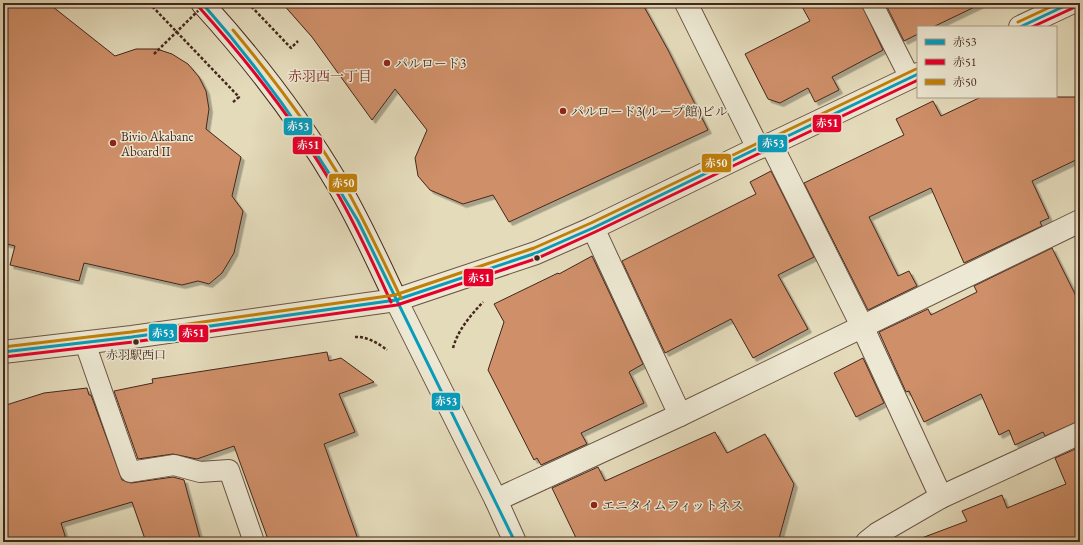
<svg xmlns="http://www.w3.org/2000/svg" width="1083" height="545" viewBox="0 0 1083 545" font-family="'EB Garamond','Noto Serif JP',serif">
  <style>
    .building { fill: #ce8f69; stroke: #43271c; filter: url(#shadow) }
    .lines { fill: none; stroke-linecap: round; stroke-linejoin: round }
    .service-casing { stroke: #6b5444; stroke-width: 22 }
    .minor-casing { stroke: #6b5444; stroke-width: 24 }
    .tertiary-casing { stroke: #6b5444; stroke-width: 24 }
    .secondary-casing { stroke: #43271c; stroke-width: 24 }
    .path { stroke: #43271c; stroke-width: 2.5; stroke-dasharray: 3 2; stroke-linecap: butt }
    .service { stroke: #ede8d3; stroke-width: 20 }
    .minor { stroke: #ede8d3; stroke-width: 22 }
    .tertiary { stroke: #ede8d3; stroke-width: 22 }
    .secondary { stroke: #ede8d3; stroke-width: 22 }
    .path-bridge { stroke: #43271c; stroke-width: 2.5; stroke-dasharray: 3 2; stroke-linecap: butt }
    .bus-1-casing { stroke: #ede8d3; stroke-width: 6 }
    .bus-2-casing { stroke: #ede8d3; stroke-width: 6 }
    .bus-3-casing { stroke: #ede8d3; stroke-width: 6 }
    .bus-1 { stroke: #079cbc; stroke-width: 3 }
    .bus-2 { stroke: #e4002b; stroke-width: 3 }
    .bus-3 { stroke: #c18008; stroke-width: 3 }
    .poi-dot { fill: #8f2418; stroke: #ede8d3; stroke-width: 1.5 }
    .bus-dot { fill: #43271c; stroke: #ede8d3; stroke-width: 1.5 }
    .labels { text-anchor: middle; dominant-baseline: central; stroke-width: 3; stroke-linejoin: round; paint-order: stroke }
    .bus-label { font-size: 12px; fill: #43271c; stroke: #ede8d3 }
    .poi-label { font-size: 13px; fill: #43271c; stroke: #ede8d3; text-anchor: start }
    .neighbourhood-label { font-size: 14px; fill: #7a1f14; stroke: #ede8d3 }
    .line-badge { stroke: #ede8d3; stroke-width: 1.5 }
    .badge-label { font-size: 11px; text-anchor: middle; font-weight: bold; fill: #fff }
  </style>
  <defs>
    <filter id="shadow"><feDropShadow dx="3.5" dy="3.5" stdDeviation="0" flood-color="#0004"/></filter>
  </defs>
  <rect width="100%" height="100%" fill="#e4dbbb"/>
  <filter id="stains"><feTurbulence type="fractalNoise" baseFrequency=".005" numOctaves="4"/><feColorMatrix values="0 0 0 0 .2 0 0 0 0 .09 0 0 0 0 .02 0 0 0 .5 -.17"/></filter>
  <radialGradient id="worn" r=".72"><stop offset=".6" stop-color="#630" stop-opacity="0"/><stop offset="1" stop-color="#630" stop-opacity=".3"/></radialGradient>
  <g class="building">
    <polygon points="3,3 48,3 115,56 136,49 157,49 172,54 188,64 199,77 206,91 209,109 206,129 241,157 232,196 243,211 234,253 222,273 209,284 198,281 182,285 84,263 79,281 10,265 15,246 3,243"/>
    <polygon points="282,3 642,3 668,50 708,130 509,222 493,195 463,204 430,190 418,176 415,158 427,130 395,89 372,120 312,37"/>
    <polygon points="800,3 861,3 883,50 832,77 839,90 815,102 808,88 780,103 768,99 745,54 810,21"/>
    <polygon points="885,3 983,3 933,27 918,27 918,34 904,41"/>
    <polygon points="981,97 1080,97 1080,158 1032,181 1049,218 1040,222 1042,226 964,263 931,188 869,217 898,276 909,271 917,286 868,310 804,183 904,135 896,119 933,101 941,116"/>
    <polygon points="771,171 814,257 778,275 808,329 753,358 731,319 665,353 622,261 756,194 750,182"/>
    <polygon points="1052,248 1080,304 1080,421 1045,436 1043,432 1015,445 1009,430 999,435 981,394 924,422 909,391 906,392 879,332 928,309 931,315 977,292 974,286"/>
    <polygon points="592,256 643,364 629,372 644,403 581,433 587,444 541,465 537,458 534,460 488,370 504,322 494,304 558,273 559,274"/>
    <polygon points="327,352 329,361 341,358 374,382 339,394 355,432 324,444 359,542 269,542 234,446 197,459 173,454 138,459 114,391 153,383 152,379"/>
    <polygon points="863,358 884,403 856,417 834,373"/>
    <polygon points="87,388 89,395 91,395 122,480 131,483 173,477 184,480 201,542 146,542 132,502 61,523 67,542 3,542 3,406 44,393"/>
    <polygon points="715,432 727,453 765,434 794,484 778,542 578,542 552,488 598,467 605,481"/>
    <polygon points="1080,447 1080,542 920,542 919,539 967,521 962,511 1002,495 1007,508 1066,484 1055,458"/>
  </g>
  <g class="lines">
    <defs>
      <g id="service">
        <polyline points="872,3 910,78"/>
        <polyline points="85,343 130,472 174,465 200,472 229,470 254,542"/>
      </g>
      <g id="minor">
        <polyline points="686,3 758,148"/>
        <polyline points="771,144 862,326 941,497"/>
        <polyline points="593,228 680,415"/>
        <polyline points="496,500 680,415 1080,221"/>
        <polyline points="867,542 877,534 941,497 1080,433"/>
      </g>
      <g id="tertiary">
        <polyline points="1020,27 1071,3"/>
        <polyline points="396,300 496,500 515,542"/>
        <polyline points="3,352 132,337 396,300 536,253 593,228 758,148 771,144 918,74"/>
      </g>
      <path id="secondary" d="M202,3c52,57 99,118 138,185 21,36 38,74 56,112"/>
    </defs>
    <use href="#service" class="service-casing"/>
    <use href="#minor" class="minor-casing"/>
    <use href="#tertiary" class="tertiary-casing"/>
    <use href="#secondary" class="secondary-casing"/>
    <g class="path">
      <polyline points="149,3 239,97 232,103"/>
      <polyline points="248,3 291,48 298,41"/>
      <path d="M355,337c11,-1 23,6 32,13"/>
      <path d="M453,348c5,-18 17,-32 30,-46"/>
    </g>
    <use href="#service" class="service"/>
    <use href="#minor" class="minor"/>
    <use href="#tertiary" class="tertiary"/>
    <use href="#secondary" class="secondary"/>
    <polyline class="path-bridge" points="154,54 206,3"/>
    <defs>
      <g id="bus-1">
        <path d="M202,3c60,68 111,140 156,218l157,321"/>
        <polyline points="1020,27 1071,3"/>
        <polyline points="3,352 132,337 396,300 536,253 593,228 758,148 771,144 918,74"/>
      </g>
      <g id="bus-2">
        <path d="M198,6c52,58 99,118 138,185 21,36 38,74 55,111"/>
        <polyline points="1032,27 1073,8"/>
        <polyline points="4,357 133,342 397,305 538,258 595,232 760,153 773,149 918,80"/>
      </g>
      <g id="bus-3">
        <polyline points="1018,22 1059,3"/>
        <path d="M233,30c41,49 80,100 112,156 20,36 38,74 56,112"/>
        <polyline points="3,347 131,332 395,295 534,248 591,223 756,144 769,139 916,69"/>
      </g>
    </defs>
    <use href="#bus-1" class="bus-1-casing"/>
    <use href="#bus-2" class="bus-2-casing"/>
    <use href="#bus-3" class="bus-3-casing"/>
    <use href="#bus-1" class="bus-1"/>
    <use href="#bus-2" class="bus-2"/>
    <use href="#bus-3" class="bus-3"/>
  </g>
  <g class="poi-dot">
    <circle cx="387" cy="63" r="4"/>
    <circle cx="563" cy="111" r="4"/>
    <circle cx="113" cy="143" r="4"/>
    <circle cx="594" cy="505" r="4"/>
  </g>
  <g class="bus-dot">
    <circle cx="537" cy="258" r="3.5"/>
    <circle cx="136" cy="342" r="3.5"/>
  </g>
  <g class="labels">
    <g class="bus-label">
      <text x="136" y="355">赤羽駅西口</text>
    </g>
    <g class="poi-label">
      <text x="395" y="63">パルロード3</text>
      <text x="571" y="111">パルロード3(ループ館)ビル</text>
      <text x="121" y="136">Bivio Akabane<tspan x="121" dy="15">Aboard II</tspan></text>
      <text x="602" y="505">エニタイムフィットネス</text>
    </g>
    <g class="neighbourhood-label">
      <text x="330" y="76">赤羽西一丁目</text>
    </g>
  </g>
  <g class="line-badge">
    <rect x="812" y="114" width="30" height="19" rx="4" fill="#e4002b"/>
    <rect x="283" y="117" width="30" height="19" rx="4" fill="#079cbc"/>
    <rect x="757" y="134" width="31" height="19" rx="4" fill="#079cbc"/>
    <rect x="292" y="136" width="31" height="19" rx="4" fill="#e4002b"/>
    <rect x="701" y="153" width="31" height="20" rx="4" fill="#c18008"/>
    <rect x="328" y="173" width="30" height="20" rx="4" fill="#c18008"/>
    <rect x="463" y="268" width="31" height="19" rx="4" fill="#e4002b"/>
    <rect x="148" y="323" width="30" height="19" rx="4" fill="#079cbc"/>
    <rect x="178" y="324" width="31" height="19" rx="4" fill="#e4002b"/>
    <rect x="431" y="392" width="30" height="19" rx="4" fill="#079cbc"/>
  </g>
  <g class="badge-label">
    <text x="827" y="127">赤51</text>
    <text x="298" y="130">赤53</text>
    <text x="773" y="147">赤53</text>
    <text x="308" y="149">赤51</text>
    <text x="716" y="167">赤50</text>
    <text x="343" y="187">赤50</text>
    <text x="479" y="282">赤51</text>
    <text x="163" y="337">赤53</text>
    <text x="193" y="337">赤51</text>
    <text x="446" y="405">赤53</text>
  </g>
  <rect width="1083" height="545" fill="none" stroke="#e4dbbb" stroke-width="16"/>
  <rect x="4" y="4" width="1075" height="537" fill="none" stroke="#43271c" stroke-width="2"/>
  <rect x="8" y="8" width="1067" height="529" fill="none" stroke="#43271c"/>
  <rect x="917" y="26" width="140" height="72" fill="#ede8d3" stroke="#a99b8a"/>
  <rect x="925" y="39" width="20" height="6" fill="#079cbc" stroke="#a99b8a"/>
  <text x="953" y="46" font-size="12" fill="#43271c">赤53</text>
  <rect x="925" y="59" width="20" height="6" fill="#e4002b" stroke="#a99b8a"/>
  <text x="953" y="66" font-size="12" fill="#43271c">赤51</text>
  <rect x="925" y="79" width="20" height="6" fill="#c18008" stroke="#a99b8a"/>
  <text x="953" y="86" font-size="12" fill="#43271c">赤50</text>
  <rect width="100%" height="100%" filter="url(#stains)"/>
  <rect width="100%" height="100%" fill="url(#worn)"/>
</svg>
